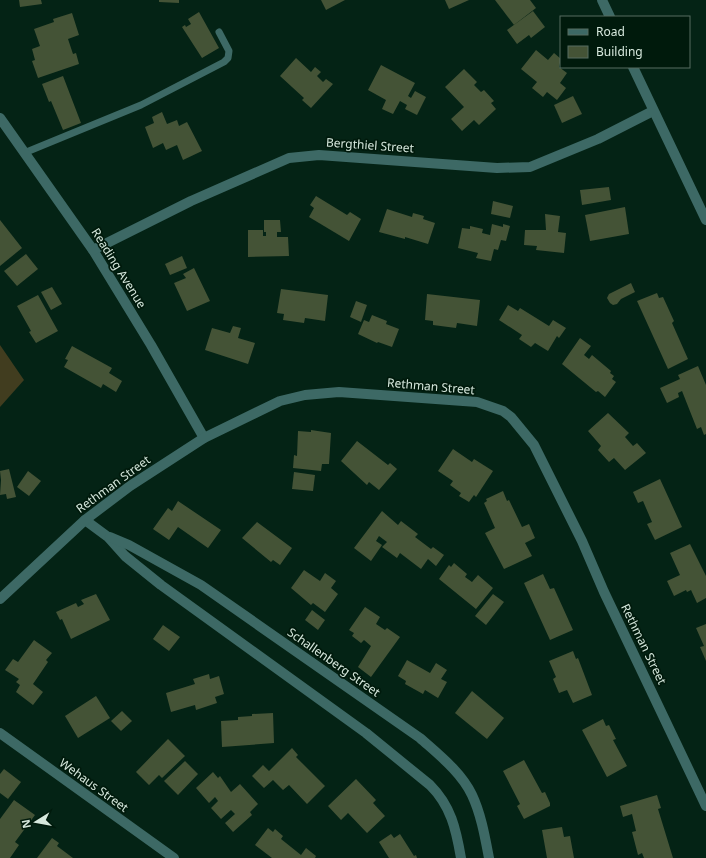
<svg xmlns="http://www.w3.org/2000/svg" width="706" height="858" viewBox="0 0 706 858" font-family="'Noto Sans',sans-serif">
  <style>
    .green { fill: #413d1f }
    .building { fill: #445336 }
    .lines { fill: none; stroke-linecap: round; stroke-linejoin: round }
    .service { stroke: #3d6965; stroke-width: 7 }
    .minor { stroke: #3d6965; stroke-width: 10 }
    .tertiary { stroke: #3d6965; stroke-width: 10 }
    .labels { text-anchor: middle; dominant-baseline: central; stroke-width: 3.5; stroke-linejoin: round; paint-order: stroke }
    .street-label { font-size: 12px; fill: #d6e8dd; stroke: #001a0c }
  </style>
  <rect width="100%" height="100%" fill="#042315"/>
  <polygon class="green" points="0,345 24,380 0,407"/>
  <g class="building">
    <polygon points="19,0 41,0 42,4 20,7"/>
    <polygon points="159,0 179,0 179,3 159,2"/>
    <polygon points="321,0 345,0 326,10"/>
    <polygon points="445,0 469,0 449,9"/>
    <polygon points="495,0 530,0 536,8 514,25"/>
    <polygon points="533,11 545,27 531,38 529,35 517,44 507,30"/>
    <polygon points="199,12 219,48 202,58 182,27 185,25 186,27 191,24 188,19"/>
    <polygon points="72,13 79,35 68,39 73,54 76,53 79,64 38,78 32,61 35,60 32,49 40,46 34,29 54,22 53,19"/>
    <polygon points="536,50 548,60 554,53 561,59 559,67 567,73 560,83 566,88 557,100 547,92 543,97 532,88 537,82 521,69"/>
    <polygon points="296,58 311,72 315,67 321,72 317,76 323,82 326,79 333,84 311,108 302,100 304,98 280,76"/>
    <polygon points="381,65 415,83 408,96 411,98 415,91 426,97 417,115 405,109 407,105 400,101 393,114 382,109 386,100 368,90"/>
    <polygon points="464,69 477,82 474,85 481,92 484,90 494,101 491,103 496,109 479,125 474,120 462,131 451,119 464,107 445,87"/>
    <polygon points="63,76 81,123 63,130 51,101 49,102 42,84"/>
    <polygon points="573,96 582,114 562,123 554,105"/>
    <polygon points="162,112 167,124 177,120 179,126 187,122 202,151 183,160 177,145 166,150 163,143 153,148 145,127 154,123 152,117"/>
    <polygon points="609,187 611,200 582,205 580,190"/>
    <polygon points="316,196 347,215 350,212 361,219 349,241 309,217 314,208 310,205"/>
    <polygon points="493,201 513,206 510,218 491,214"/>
    <polygon points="625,207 629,234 590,241 585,215"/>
    <polygon points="387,209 412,217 413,213 424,216 423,219 435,223 428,244 405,237 405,239 379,232"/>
    <polygon points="545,214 560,216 558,232 566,233 564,253 536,250 537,246 524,245 525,230 546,230"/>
    <polygon points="0,220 22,248 0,266"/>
    <polygon points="264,220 280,220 281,232 277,232 277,237 288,237 289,256 248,257 248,230 263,230 263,236 266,236 266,232 264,232"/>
    <polygon points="492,224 503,227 503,224 510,226 506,241 501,240 498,250 494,249 491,261 476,258 478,253 458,248 462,228 470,229 470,226 483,229 482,233 490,235"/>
    <polygon points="26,254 38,269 17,286 4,271"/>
    <polygon points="182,256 187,268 170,275 165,264"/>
    <polygon points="194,268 210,301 187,311 174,283 186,278 183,274"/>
    <polygon points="631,283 635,292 621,299 617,304 613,305 610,303 607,298 609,294"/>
    <polygon points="52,287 62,304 51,310 41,292"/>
    <polygon points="281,289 328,295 325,321 305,318 304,323 283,320 284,314 277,313"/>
    <polygon points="657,293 659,298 663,297 674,321 672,323 688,359 668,369 637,301"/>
    <polygon points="427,294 480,300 477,326 457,323 456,328 433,325 433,321 425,320"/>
    <polygon points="38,295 58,331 36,343 29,332 31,331 17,306"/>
    <polygon points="356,301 367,305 361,322 350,317"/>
    <polygon points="508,305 518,311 520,308 549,326 553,320 566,328 559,338 557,336 548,351 535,343 531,347 519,339 522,335 499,320"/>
    <polygon points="372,315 387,321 386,324 399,329 392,347 378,342 377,343 358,334 364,320 369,322"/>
    <polygon points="233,326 241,328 238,338 255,343 248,364 205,350 212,328 230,333"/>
    <polygon points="580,338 591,346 584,355 589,359 592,355 611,371 610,373 614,376 612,379 616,382 605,397 598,391 596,392 562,364"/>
    <polygon points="72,346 112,368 109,373 122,381 116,392 103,384 101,388 64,367 68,360 65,359"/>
    <polygon points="698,366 706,385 706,434 704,435 701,427 697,429 682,391 678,393 679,397 667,403 660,388 680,379 678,375"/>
    <polygon points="608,413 629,433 625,437 633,446 637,443 646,453 625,470 614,458 609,462 598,450 601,446 588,431"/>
    <polygon points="311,430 331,433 329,464 322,464 321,471 293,468 294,455 297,456 298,431 311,432"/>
    <polygon points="357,441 388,465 390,463 397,469 379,490 369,482 367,485 341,461"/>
    <polygon points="453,449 472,462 474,459 493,471 476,497 474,495 469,502 459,496 461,493 450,485 453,481 438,471"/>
    <polygon points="9,469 16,497 7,499 6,494 0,495 1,480 0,471"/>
    <polygon points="28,471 41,481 29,496 17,487"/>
    <polygon points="294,472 315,475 313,491 292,489"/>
    <polygon points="660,479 682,527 655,540 647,524 652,522 643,501 638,503 633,492"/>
    <polygon points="503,491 507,501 509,500 522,527 529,524 535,538 525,543 532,556 504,569 485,533 495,528 484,503 487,501 486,499"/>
    <polygon points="178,501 221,530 208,548 178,527 169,540 153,529 168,508 172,511"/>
    <polygon points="382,511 398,525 401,521 418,534 415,537 431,549 433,547 444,555 436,566 428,559 421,569 400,553 397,558 382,547 387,542 379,536 376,541 382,545 371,561 354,548"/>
    <polygon points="257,522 292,548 280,565 273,560 271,562 242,538"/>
    <polygon points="690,544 706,576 706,598 697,603 691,590 687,592 686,590 674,596 667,581 680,575 670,553"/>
    <polygon points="454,563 467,574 465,577 472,582 478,575 493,588 476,609 439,579 449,565 451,567"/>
    <polygon points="304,570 320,581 325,573 336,581 331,588 338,594 325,612 313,603 311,605 291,588"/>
    <polygon points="543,574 550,589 554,588 573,630 550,640 524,583"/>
    <polygon points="96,594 110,620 71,639 62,619 60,620 56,612 76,603 78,607 84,604 81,600"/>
    <polygon points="493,594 504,602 486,625 475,616"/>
    <polygon points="365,607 380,617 376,624 385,630 387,628 400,637 371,677 358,667 371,646 364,640 361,643 352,636 354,633 349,630"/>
    <polygon points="312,610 325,620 318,630 305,620"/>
    <polygon points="706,624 706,661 700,647 704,646 696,628"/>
    <polygon points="163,625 180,637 169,651 153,639"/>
    <polygon points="34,640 52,653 46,660 48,662 33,684 43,692 33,705 16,692 20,685 16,682 19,679 5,670 13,659 18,662"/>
    <polygon points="573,651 576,659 578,658 592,695 573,703 567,690 559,693 553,679 556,677 549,661"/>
    <polygon points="407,660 430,673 436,663 447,670 441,679 447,682 438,698 425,690 423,694 405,684 406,681 398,676"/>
    <polygon points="209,674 210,679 219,676 224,694 215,697 217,703 196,710 195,705 171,712 166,693 195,684 193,679"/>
    <polygon points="472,691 504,718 487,739 455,713"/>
    <polygon points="96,696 110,718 78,738 65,716"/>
    <polygon points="122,711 132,721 121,731 111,721"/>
    <polygon points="273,713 274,743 222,747 221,721 238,720 238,717 252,716 252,714"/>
    <polygon points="603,719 606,726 609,725 616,739 613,740 627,766 607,777 582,730"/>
    <polygon points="168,739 185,756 162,778 159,775 149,785 136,772"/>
    <polygon points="292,748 298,755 296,757 325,786 307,804 289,785 283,790 273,780 264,788 252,776 263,765 269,771"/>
    <polygon points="524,760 542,793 545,792 550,803 550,806 524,819 517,806 520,804 503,771"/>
    <polygon points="185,761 198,774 178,795 164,781"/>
    <polygon points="4,769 21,782 8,799 0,793 0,774"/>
    <polygon points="213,772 218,778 220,776 231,792 240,784 258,804 250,812 252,815 233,832 225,823 235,814 231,810 221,819 211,808 218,801 215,797 209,803 196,788"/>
    <polygon points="356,779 376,800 373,803 385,816 367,833 348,813 341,820 328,806"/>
    <polygon points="657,795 661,808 658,809 673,858 644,858 642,853 638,855 632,832 636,831 632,814 623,817 620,806"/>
    <polygon points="14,800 35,815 15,842 19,845 10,858 0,858 0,819"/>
    <polygon points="562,827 564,837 570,836 574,858 547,858 542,830"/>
    <polygon points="268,828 273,832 275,829 283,836 281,839 301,855 306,848 316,856 315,858 272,858 255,845"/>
    <polygon points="391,834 394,838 400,834 414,856 416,855 417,858 389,858 379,842"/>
    <polygon points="52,838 59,843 57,846 73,858 37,858"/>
  </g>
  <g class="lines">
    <polyline class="service" points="24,153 141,105 224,62 228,58 229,51 219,32"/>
    <g class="minor">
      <polyline points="0,118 93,250 151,345 204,438"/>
      <polyline points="93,250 191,201 289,158 319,155 497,168 530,167 598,139 653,111"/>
      <path d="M85,520l23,17 17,19 36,29 205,148 64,52c21,21 26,44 31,73"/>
      <path d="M110,537l19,8 72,40 219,153c19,17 41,34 52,57 9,19 13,42 17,63"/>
      <polyline points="0,599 85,520 130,486 204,438 280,401 305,395 339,392 477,402 503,411 511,417 534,445 582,541 604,592 706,806"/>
      <polyline points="0,733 174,858"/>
    </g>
    <g class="tertiary">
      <polyline points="602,0 610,17"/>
      <polyline points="633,67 706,220"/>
    </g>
  </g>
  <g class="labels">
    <g class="street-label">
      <text transform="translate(370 145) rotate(4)">Bergthiel Street</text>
      <text transform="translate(119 268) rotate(58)">Reading Avenue</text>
      <text transform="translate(431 386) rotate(5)">Rethman Street</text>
      <text transform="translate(113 484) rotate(-36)">Rethman Street</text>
      <text transform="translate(644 644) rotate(64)">Rethman Street</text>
      <text transform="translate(334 662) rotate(35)">Schallenberg Street</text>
      <text transform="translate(94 785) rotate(36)">Wehaus Street</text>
    </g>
  </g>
  <rect x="560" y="16" width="130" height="52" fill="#001a0c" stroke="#566c60"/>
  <rect x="568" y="29" width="20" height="6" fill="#3d6965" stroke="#566c60"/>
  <text x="596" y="36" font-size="12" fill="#d6e8dd">Road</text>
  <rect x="568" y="46" width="20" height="12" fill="#445336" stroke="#566c60"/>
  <text x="596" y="56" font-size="12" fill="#d6e8dd">Building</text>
  <g transform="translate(36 822) rotate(259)" stroke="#001a0c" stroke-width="3" paint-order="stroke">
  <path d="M0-3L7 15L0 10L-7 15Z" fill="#d6e8dd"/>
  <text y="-6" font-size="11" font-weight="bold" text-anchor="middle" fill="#d6e8dd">N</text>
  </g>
</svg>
